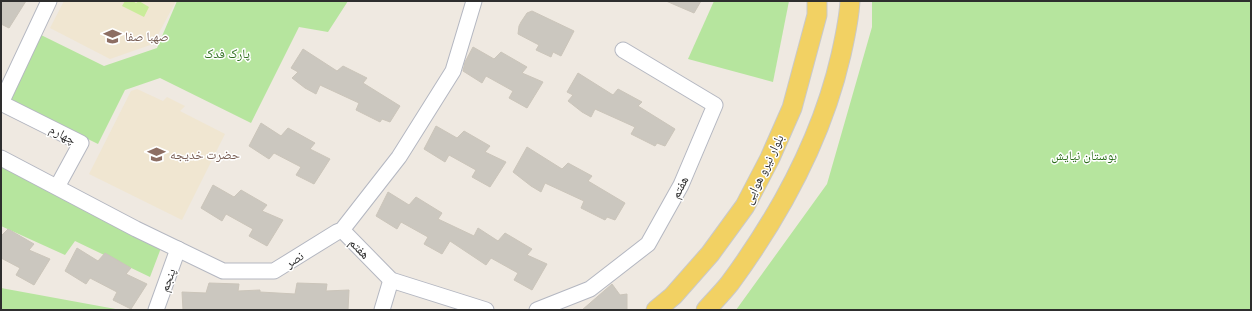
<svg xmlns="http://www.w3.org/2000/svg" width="1252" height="311" viewBox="0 0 1252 311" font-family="'Exo 2','Noto Naskh Arabic',sans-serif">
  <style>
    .education { fill: #f0e6d1 }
    .green { fill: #b6e59e }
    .pitch { fill: #c9ec9a }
    .building { fill: #cbc7bf; stroke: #cbc5ba }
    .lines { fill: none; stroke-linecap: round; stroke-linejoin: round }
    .minor-casing { stroke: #b4b7c1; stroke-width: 17 }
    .major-casing { stroke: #c9c9c9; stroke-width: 21 }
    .minor { stroke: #fff; stroke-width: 15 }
    .major { stroke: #f2d163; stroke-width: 19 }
    .labels { text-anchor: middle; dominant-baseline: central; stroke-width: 3; stroke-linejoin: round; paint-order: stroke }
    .education-label { font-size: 13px; fill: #785e54; stroke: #fff; text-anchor: start }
    .park-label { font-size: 13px; fill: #2c6e1b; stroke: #fff }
    .street-label { font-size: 13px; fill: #2e2e2e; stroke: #fff }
  </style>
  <rect width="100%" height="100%" fill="#efe9e1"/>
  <g class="education">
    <polygon points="64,1 176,1 153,44 110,59 50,28"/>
    <polygon points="137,89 163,101 167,97 185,106 180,111 225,134 182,220 89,174 131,91"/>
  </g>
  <g class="green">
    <polygon points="177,1 348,1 328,32 299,27 251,123 160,78 125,90 98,144 7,99 39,34 104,66 157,48"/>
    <polygon points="714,1 789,1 773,82 688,59"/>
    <polygon points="872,1 1251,1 1251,310 736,310 827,184 872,27"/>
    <polygon points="4,165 161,248 150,277 75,241 65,255 1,226 1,170"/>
    <polygon points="1,288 121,310 1,310"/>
  </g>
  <polygon class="pitch" points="125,1 133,1 136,3 139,1 149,7 144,17 122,6"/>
  <g class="building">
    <polygon points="1,1 26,1 9,28 1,24"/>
    <polygon points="666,1 701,1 694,13"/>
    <polygon points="532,11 574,31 561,56 553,52 551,57 536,50 539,45 518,34 519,26 521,22 527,13"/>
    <polygon points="473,47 494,59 501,52 527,67 522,73 543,82 527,108 509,98 513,91 486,76 482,83 463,71 465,62"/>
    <polygon points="303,49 337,71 343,66 367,78 363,83 400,106 390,122 382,119 380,122 356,110 359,103 320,85 316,94 305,88 292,78 298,72 291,68"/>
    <polygon points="578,73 613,95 618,89 642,102 638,106 675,129 665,146 657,143 655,146 631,134 635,127 595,109 591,117 582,112 568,101 573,95 567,92"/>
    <polygon points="261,123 281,136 288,128 315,143 310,149 330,159 314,184 296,175 301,167 274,153 269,159 249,146"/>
    <polygon points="436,126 457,138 464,131 490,146 485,152 506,162 490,187 472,177 476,170 449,155 445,162 424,149"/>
    <polygon points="527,147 562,169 568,163 592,176 588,181 625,203 615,220 607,217 605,220 581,208 584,201 545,183 541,192 531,186 513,172"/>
    <polygon points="213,185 234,197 241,190 267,205 262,211 283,220 267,246 249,236 253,229 226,214 222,221 201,208"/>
    <polygon points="388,192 409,205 416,197 442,213 438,219 474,236 478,228 498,241 505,233 532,249 527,255 547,264 532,290 514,280 518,273 491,258 486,265 450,241 442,254 424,244 428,237 401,222 397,229 376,216"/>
    <polygon points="8,229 34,244 29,250 50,259 34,285 16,275 20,268 1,258 1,236"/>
    <polygon points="77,248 98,261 105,253 131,268 126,274 147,284 131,309 113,300 117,292 90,278 86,284 65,271"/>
    <polygon points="209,283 239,284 238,291 260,290 260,292 295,294 297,283 327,284 326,291 349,290 348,310 183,310 182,292 206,293"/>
    <polygon points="612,284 620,295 627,294 627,310 582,310"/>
  </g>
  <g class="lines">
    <defs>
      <g id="minor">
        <polyline points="1,103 81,143 57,187"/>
        <polyline points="1,103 49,1"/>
        <polyline points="1,158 136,229 223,271 274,271 337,232 342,230 399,157 453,71 474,1"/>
        <polyline points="342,230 391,280 486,310"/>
        <polyline points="156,310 178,249"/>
        <polyline points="382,310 391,280"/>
        <polyline points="537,310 590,289 648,244 681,185 715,105 623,50"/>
      </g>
      <g id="major">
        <polyline points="656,310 673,296 710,254 745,206 770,158 792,108 817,15 817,1"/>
        <path d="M706,310c8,-9 17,-18 24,-27 50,-68 92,-145 111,-228 4,-18 8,-35 9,-54"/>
      </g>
    </defs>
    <use href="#minor" class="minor-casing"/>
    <use href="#major" class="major-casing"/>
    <use href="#minor" class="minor"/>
    <use href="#major" class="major"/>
  </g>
  <defs>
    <symbol id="school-bare" viewBox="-9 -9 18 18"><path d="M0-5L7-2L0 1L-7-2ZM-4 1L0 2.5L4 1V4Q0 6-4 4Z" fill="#8d6e63" stroke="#fff" stroke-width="2.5" paint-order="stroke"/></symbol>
  </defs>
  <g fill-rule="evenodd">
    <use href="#school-bare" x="100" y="24" width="25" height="25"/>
    <use href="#school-bare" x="144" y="142" width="25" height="25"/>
  </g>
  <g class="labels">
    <g class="education-label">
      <text x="125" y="36">صهبا صفا</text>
      <text x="170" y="154">حضرت خدیجه</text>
    </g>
    <g class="park-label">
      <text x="227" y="53">پارک فدک</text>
      <text x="1084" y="155">بوستان نیایش</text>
    </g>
    <g class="street-label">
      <text transform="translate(63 134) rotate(28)">چهارم</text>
      <text transform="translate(763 169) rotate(-64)">بلوار نیرو هوایی</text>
      <text transform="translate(679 187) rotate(-63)">هفتم</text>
      <text transform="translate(360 248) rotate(46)">هفتم</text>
      <text transform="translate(294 259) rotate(-33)">نصر</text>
      <text transform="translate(167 280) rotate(-71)">پنجم</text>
    </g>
  </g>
  <rect width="1252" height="311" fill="none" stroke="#2e2e2e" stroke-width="4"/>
</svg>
